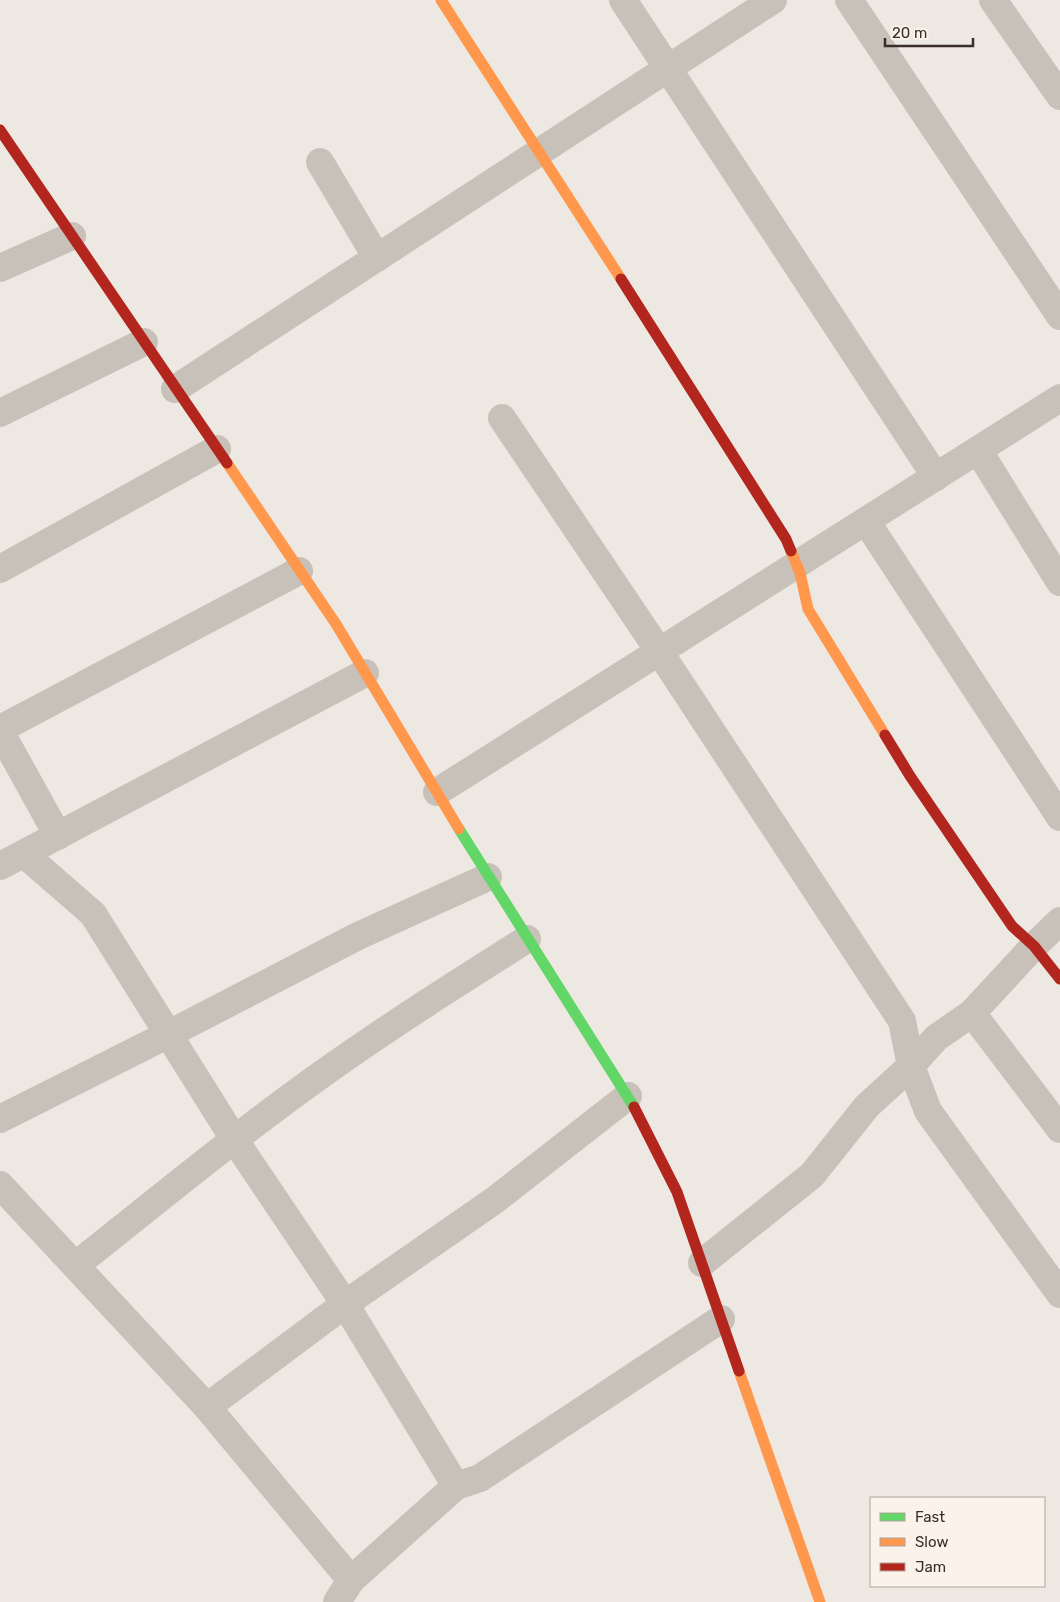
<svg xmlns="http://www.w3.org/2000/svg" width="1060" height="1602" viewBox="0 0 1060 1602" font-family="Rubik,sans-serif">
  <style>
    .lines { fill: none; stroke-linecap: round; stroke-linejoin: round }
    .street { stroke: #c8c1ba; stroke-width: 28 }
    .fast { stroke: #63d668; stroke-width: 11 }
    .slow { stroke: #ff974d; stroke-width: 11 }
    .jam { stroke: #b3261e; stroke-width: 11 }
  </style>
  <rect width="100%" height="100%" fill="#eee8e2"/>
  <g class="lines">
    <g class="street">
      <polyline points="623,0 936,477"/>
      <polyline points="849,0 1060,316"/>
      <polyline points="993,0 1060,96"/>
      <polyline points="320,162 377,258"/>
      <polyline points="0,268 72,236"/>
      <polyline points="175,389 773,0"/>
      <polyline points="0,413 144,342"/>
      <polyline points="502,418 659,651 902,1021 911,1066 928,1111 1060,1294"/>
      <polyline points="978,450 1060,582"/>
      <polyline points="866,521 1060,817"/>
      <polyline points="0,569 217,449"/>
      <polyline points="0,729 299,571"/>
      <polyline points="0,731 58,836"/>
      <polyline points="437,792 1060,398"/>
      <polyline points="24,854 93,914 234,1139 345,1304 456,1486 480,1478 721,1319"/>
      <polyline points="0,866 365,673"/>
      <polyline points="972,1013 1060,1129"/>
      <polyline points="0,1119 167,1035 358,936 488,877"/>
      <polyline points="0,1185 207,1407 351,1580"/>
      <polyline points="702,1263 812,1175 867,1106 911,1066 936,1038 972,1013 1034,946 1060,921"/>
      <path d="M76,1265c82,-65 163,-132 249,-193 66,-47 134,-90 202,-133"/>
      <polyline points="207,1407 345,1304 495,1200 628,1096"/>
      <polyline points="337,1602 351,1580 456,1486"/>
    </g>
    <polyline class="fast" points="459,829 634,1107"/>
    <g class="slow">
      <polyline points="441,0 621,279"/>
      <polyline points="227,463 336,624 459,829"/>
      <polyline points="791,551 800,573 808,609 885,735"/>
      <polyline points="739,1371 820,1602"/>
    </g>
    <g class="jam">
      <polyline points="0,130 227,463"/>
      <polyline points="621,279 786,539 791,551"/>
      <polyline points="885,735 910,776 1012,926 1034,946 1060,979"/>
      <polyline points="634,1107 677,1192 739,1371"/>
    </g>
  </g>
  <rect x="870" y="1497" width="175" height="90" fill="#fbf3e9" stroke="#ada49c"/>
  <rect x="880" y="1513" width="25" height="8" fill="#63d668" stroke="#ada49c"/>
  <text x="915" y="1522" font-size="15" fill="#392e28">Fast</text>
  <rect x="880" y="1538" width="25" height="8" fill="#ff974d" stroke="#ada49c"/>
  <text x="915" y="1547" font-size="15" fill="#392e28">Slow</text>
  <rect x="880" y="1563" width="25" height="8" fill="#b3261e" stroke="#ada49c"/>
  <text x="915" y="1572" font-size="15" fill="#392e28">Jam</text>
  <path d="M885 38v8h88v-8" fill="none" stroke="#392e28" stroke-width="2.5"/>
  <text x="892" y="38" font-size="15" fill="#392e28" stroke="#fbf3e9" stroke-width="4" paint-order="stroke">20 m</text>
</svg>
